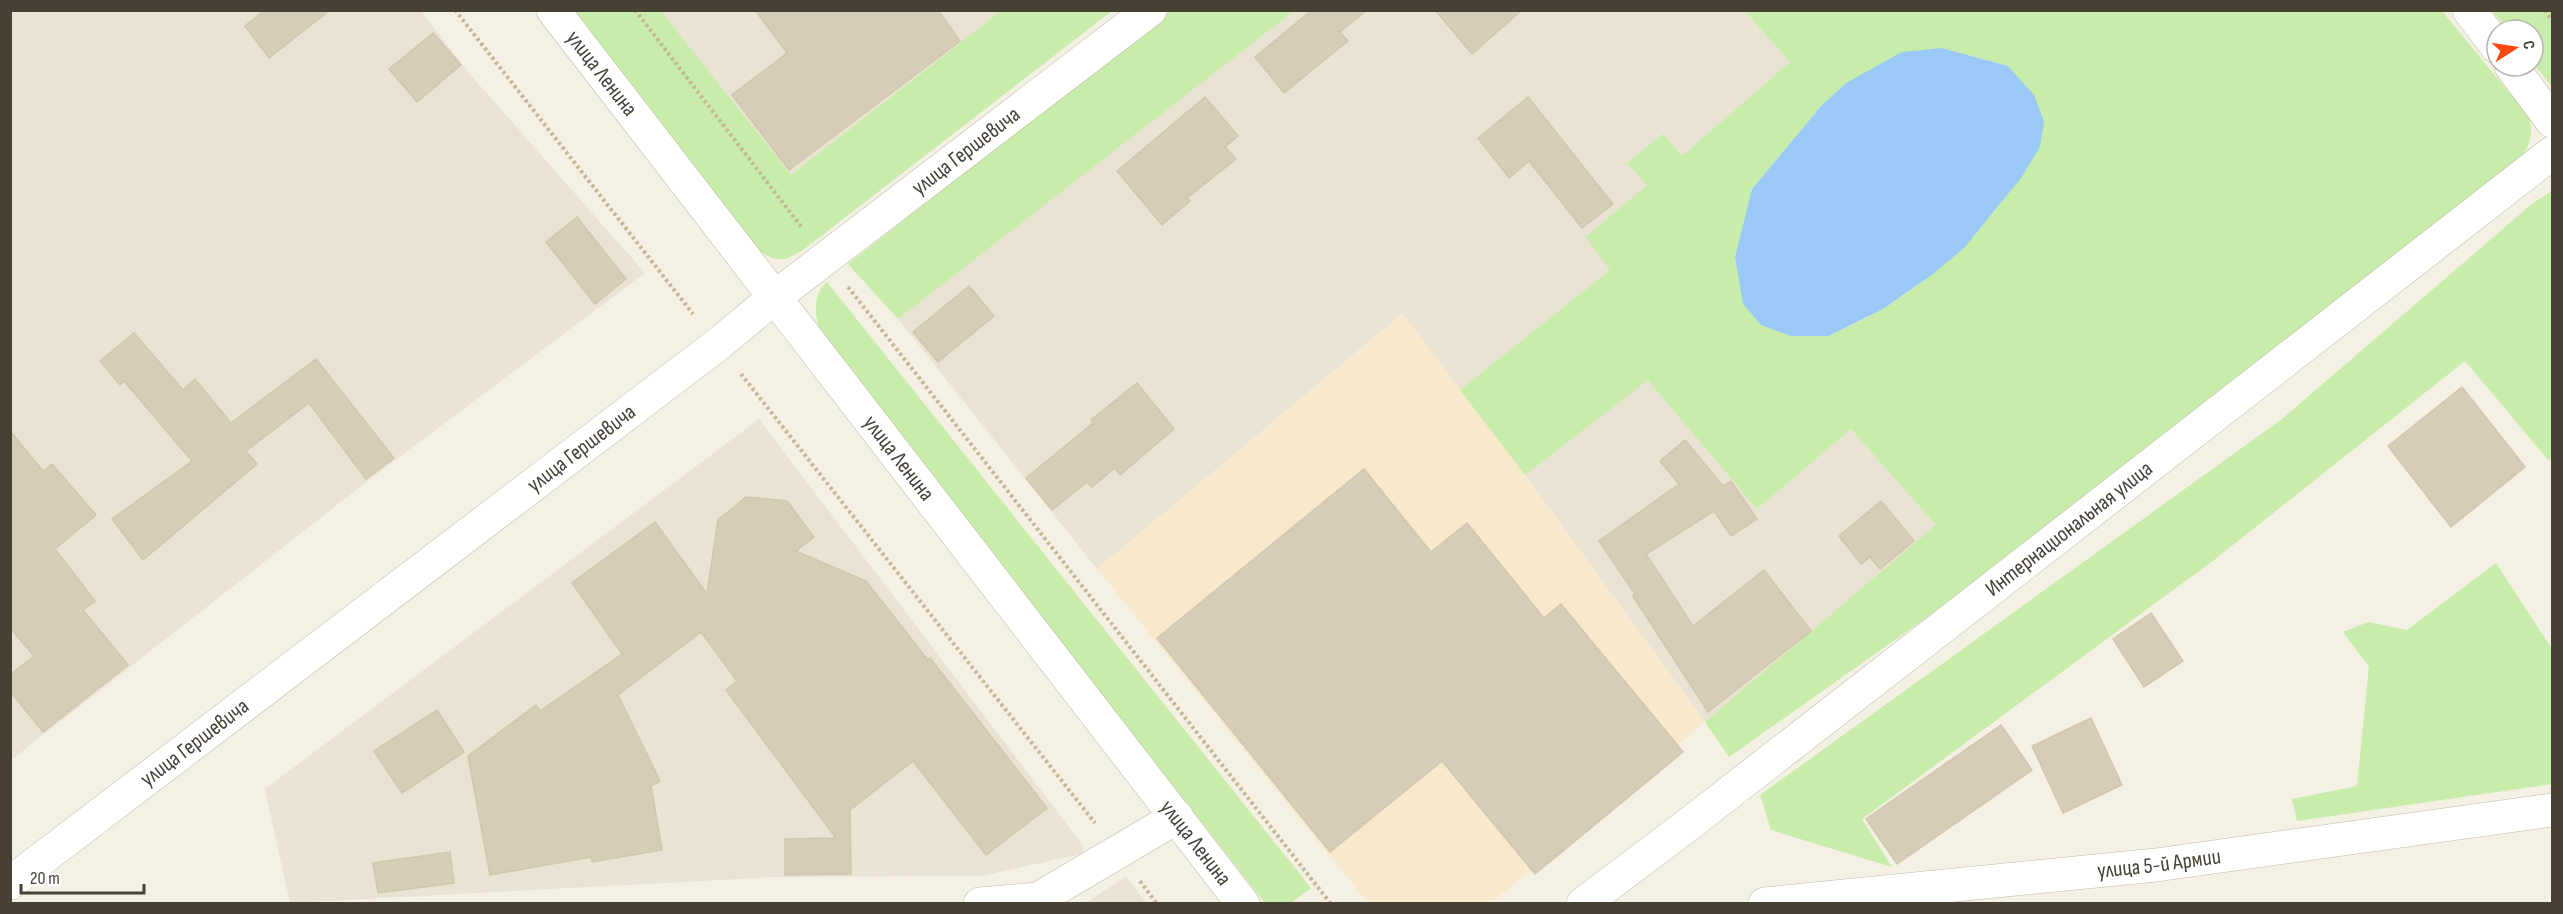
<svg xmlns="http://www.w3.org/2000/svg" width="2563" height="914" viewBox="0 0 2563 914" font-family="'Sofia Sans Condensed',sans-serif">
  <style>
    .residential { fill: #e8e3d2 }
    .commercial { fill: #f8e9cd }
    .green { fill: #c8eca9; fill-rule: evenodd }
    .water { fill: #9bc9f6 }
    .building { fill: #d6cdb9; stroke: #d2c6ac; stroke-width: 1.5 }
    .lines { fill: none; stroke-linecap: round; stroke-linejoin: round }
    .minor-casing { stroke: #c0b9a6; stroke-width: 34 }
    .path { stroke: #c3b796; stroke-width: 4; stroke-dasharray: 3 3; stroke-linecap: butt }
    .minor { stroke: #fff; stroke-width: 33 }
    .labels { text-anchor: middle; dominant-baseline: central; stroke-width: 6; stroke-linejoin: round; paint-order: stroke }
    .street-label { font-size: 22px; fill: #474134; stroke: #fff }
  </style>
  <rect width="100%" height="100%" fill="#f4f0e4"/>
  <g class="residential">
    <polygon points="11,11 421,11 468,72 645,273 378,473 11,760"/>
    <polygon points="661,11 1001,11 791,175"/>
    <polygon points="1294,11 1745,11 1790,62 1682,156 1628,162 1647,185 1610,270 1460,390 1402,314 1097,569 898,319"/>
    <polygon points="1648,379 1757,509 1851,429 1937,526 1705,722 1525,475"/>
    <polygon points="759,419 1084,847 1081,854 981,876 776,877 290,903 265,789"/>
    <polygon points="1126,877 1147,903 1085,903"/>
  </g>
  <polygon class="commercial" points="1403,314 1525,475 1705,722 1491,903 1368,903 1097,569"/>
  <g class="green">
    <path d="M569,11h92l130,164 210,-164h111l-309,239c-19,11 -23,13 -43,2z"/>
    <polygon points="1170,11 1294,11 898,319 848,264"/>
    <path d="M1745,11h697l87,106c5,19 1,29 -11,45l-380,306 -409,289 -24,-35 231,-197 -85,-96 -94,80 -109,-129 -123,95 -65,-85 150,-120 -24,-33 61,-52 -20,-22 36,-29 19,22 108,-94zM1942,48l66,18 32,81c-40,65 -91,123 -158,162 -17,10 -35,18 -53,27l-77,-147 69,-83 25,-23z"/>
    <polygon points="2492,11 2552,11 2552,87 2533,63 2533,30 2508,30"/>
    <polygon points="2552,191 2552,458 2549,461 2465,361 2214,560 1862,819 1892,867 1771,830 1760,795 2282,419 2533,203"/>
    <path d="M827,282l484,606 -20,15h-26l-443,-565c-6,-18 -12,-42 5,-56z"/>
    <polygon points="2496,563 2552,649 2552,784 2297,821 2292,799 2357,786 2369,667 2343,632 2368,622 2407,630"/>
  </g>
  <polygon class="water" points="1942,48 2008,66 2034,95 2044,122 2040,147 2021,178 1965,247 1932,275 1883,309 1829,336 1791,336 1761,325 1743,304 1735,257 1752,189 1821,106 1846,83 1902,52"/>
  <g class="building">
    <polygon points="265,10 330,10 269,58 245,26"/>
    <polygon points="755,10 938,10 960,41 789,170 732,95 787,53"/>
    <polygon points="1312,10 1367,10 1340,32 1348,41 1284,93 1255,57"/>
    <polygon points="1435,10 1522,10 1472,54"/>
    <polygon points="433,33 461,65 417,102 389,69"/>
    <polygon points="1205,97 1238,136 1225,147 1236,159 1187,198 1190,201 1162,225 1117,171"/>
    <polygon points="1528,97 1613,204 1582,228 1529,161 1509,178 1478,138"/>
    <polygon points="577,217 626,279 595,304 546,242"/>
    <polygon points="969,286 994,316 938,362 913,332"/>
    <polygon points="134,333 183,390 195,379 231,423 316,359 394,458 366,479 309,403 246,451 257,464 143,560 112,519 192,461 124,381 120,385 100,361"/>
    <polygon points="1137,383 1174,429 1120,475 1115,468 1092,487 1087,482 1052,510 1026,478 1093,423 1091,420"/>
    <polygon points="2462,387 2525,467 2451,527 2388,446"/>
    <polygon points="10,431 43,471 52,464 96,515 55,549 95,601 83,610 128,665 43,732 10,691 10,675 34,656 10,628"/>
    <polygon points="1685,440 1723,486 1731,481 1757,519 1731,536 1714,511 1646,554 1693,626 1764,570 1811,631 1708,712 1633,596 1635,594 1599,541 1679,484 1660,461"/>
    <polygon points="1364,469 1431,552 1467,523 1544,618 1561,604 1683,752 1535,874 1442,761 1330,852 1157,638"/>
    <polygon points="746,497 787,501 814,537 796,551 866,581 928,660 930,658 1047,808 986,855 913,761 850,810 851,874 785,875 785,839 836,838 726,690 737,681 701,632 618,695 660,781 651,786 662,850 592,862 591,857 490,875 468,756 536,705 540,711 622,654 572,583 655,522 707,594 718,520"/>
    <polygon points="1881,501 1914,541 1880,569 1870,557 1861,564 1839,536"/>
    <polygon points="2151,613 2183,661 2144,687 2113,639"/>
    <polygon points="437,710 464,752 402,793 374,751"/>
    <polygon points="2091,718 2122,785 2063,813 2032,746"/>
    <polygon points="2001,725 2032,770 1897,864 1866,819"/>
    <polygon points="450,852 454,883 378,893 373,863"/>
  </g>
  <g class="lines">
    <defs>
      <g id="minor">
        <path id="s1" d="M553,10l690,894"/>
        <polyline points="2469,10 2497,47"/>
        <polyline points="2511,66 2552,121"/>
        <path id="s2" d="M10,883l707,-538 58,-48 375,-287"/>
        <polyline points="980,904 1038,899 1177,817"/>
        <path id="s3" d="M1583,904l106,-80 863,-671"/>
        <path id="s4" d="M1765,904l391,-39 396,-55"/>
      </g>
    </defs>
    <use href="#minor" class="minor-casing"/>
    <g class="path">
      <polyline points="455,10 693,314"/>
      <polyline points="635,10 803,229"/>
      <polyline points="2545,10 2552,21"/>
      <polyline points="848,287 1331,904"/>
      <polyline points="741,374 1095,823"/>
      <polyline points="1140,881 1157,904"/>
    </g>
    <use href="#minor" class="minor"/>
  </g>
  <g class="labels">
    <g class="street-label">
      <text stroke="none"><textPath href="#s1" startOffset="80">улица Ленина</textPath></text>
      <text stroke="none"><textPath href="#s2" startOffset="1204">улица Гершевича</textPath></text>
      <text stroke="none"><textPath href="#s2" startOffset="718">улица Гершевича</textPath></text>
      <text stroke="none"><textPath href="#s1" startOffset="566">улица Ленина</textPath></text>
      <text stroke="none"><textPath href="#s3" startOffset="614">Интернациональная улица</textPath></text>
      <text stroke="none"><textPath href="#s2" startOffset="232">улица Гершевича</textPath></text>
      <text stroke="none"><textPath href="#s1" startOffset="1052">улица Ленина</textPath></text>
      <text stroke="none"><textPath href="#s4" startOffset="396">улица 5-й Армии</textPath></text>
    </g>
  </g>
  <rect width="2563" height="914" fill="none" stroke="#474134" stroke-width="24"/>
  <g transform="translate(2515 48) rotate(78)"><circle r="28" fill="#ffffff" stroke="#b5b3ae" stroke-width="1.5"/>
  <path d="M0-4.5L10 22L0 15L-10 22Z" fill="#ff4810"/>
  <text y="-9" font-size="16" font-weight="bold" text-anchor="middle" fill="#474134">С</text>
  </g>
  <path d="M21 884v9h123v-9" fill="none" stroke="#474134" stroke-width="3"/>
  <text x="30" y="884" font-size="18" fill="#474134" stroke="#ffffff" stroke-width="4.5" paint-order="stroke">20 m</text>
</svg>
